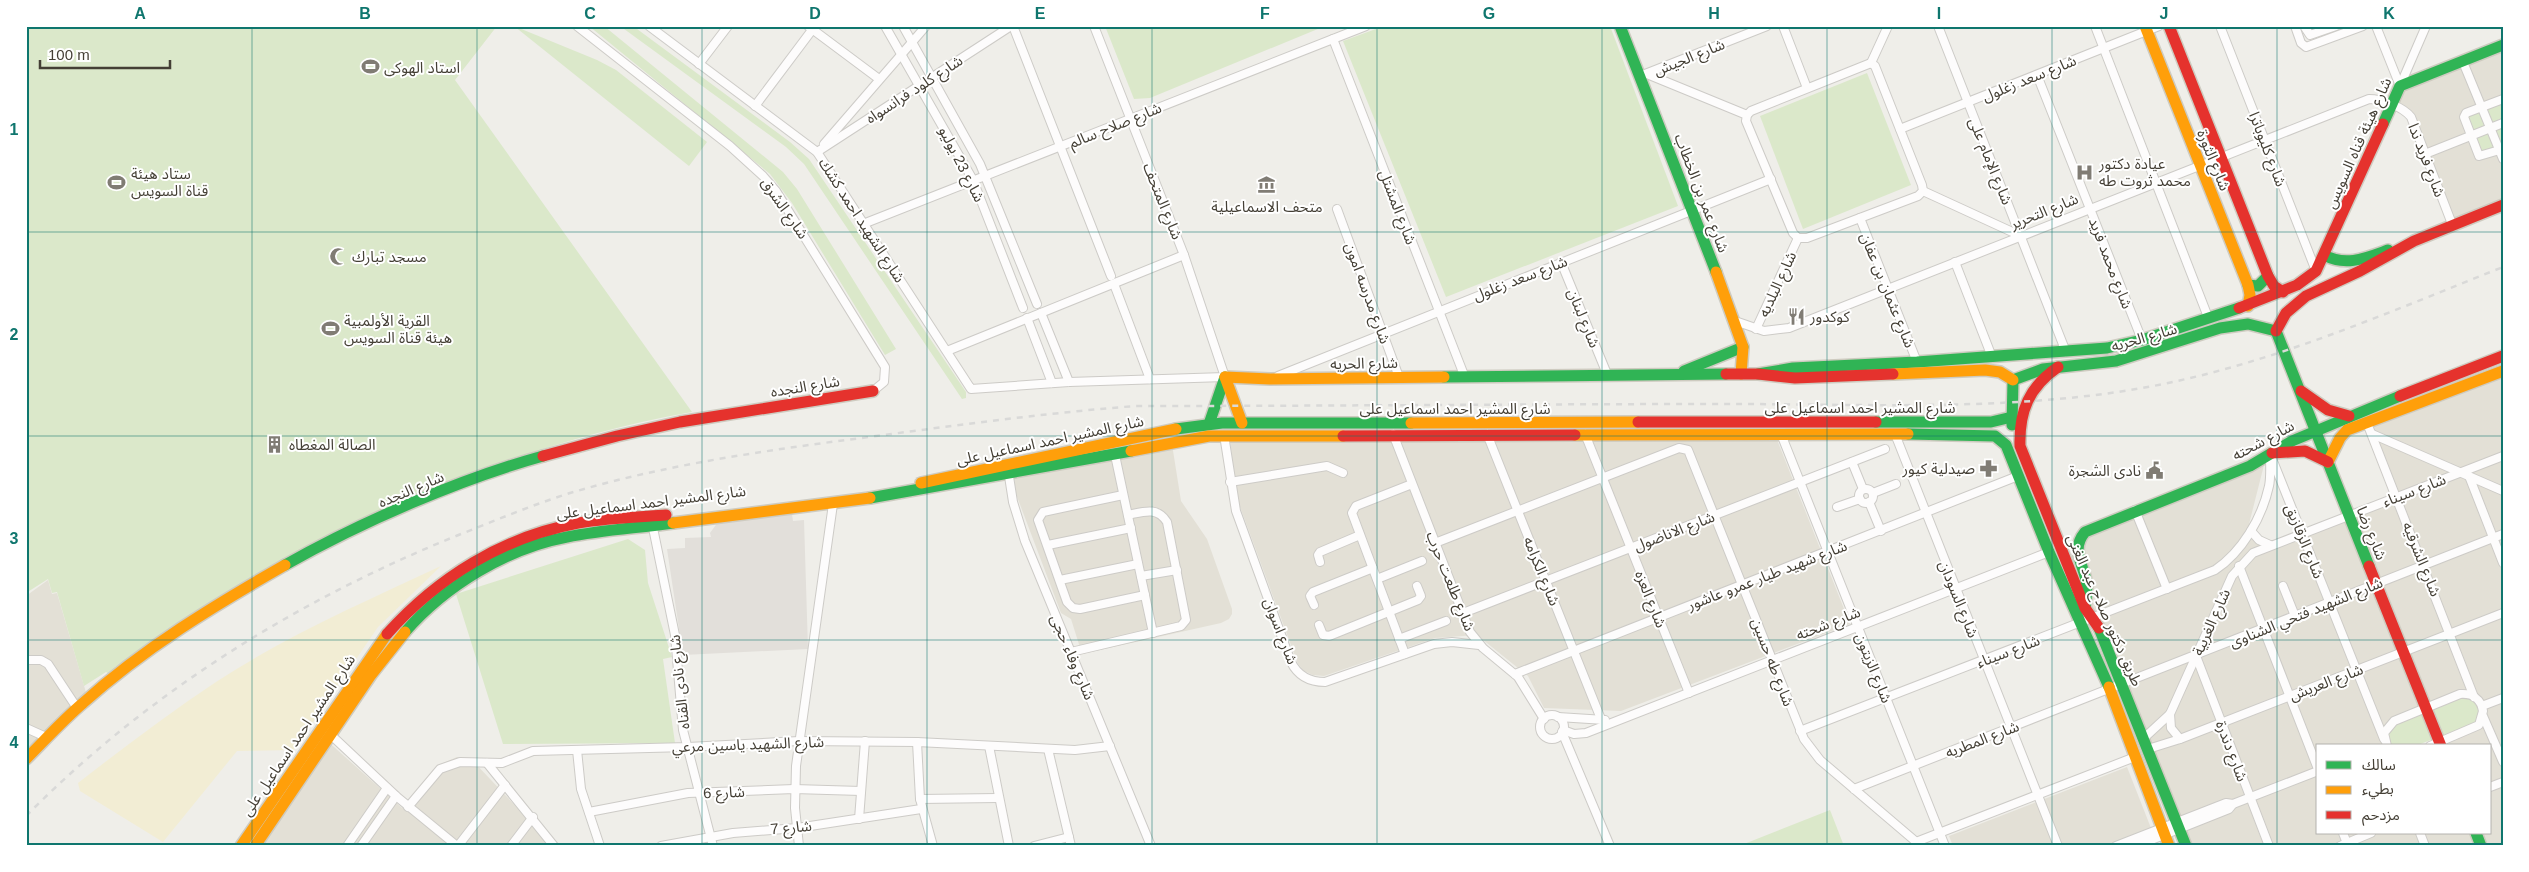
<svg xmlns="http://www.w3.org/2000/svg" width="2529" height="872" viewBox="0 0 2529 872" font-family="Helvetica,'Noto Sans Arabic',sans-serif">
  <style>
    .residential { fill: #e3e0d6 }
    .industrial { fill: #e2dfda }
    .green { fill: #dbe8ca }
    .sand { fill: #f2edd4 }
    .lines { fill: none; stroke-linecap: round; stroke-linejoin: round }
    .street-casing { stroke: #cdcbc7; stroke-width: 10 }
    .fast-casing { stroke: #cecbc0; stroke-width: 14 }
    .slow-casing { stroke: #cecbc0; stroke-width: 14 }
    .jam-casing { stroke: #cecbc0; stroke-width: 14 }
    .street { stroke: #fdfcfc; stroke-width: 8 }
    .fast { stroke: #30b455; stroke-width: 11 }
    .slow { stroke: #ff9f0a; stroke-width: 11 }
    .jam { stroke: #e5322d; stroke-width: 11 }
    .rail { stroke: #d9d9d8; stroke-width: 2.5; stroke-dasharray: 6 6; stroke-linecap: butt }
    .grid { fill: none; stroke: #0f766e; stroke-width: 1; stroke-opacity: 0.55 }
    .labels { text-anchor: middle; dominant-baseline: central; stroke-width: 4; stroke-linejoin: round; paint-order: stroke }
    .street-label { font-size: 15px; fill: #443f35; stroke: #fff }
    .poi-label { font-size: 15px; fill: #443f35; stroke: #fff; text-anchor: start }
    .neatline { fill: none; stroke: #0f766e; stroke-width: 2 }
    .grid-label { font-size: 16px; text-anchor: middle; font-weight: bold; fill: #0f766e }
  </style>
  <rect width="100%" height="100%" fill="#efeee9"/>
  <g class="residential">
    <polygon points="2503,45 2503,204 2452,224 2413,120 2392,105 2400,87"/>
    <polygon points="2503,371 2503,846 2481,846 2476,833 2490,833 2490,746 2441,746 2439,742 2488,723 2473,687 2427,706 2349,515 2397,497 2367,423"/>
    <polygon points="1772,427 1850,624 1621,711 1544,708 1528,676 1477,635 1435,638 1324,676 1313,675 1304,671 1298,664 1236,496 1229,429"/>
    <polygon points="1171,438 1181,501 1207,539 1232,609 1232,614 1229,619 1221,623 1082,654 1071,619 1061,613 1016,494 1013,469"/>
    <polygon points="2264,465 2246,536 2269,546 2348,516 2426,708 2386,746 2318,746 2318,833 2475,833 2480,846 2187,846 2090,611 2080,553 2086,537"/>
    <polygon points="48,580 52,594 57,593 87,696 26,754 26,596"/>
    <polygon points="324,738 402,808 441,764 457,757 473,761 546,838 550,846 252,846"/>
    <polygon points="2127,767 2158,846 1953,846 1949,836"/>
  </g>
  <polygon class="industrial" points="792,514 793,521 804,520 808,649 683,655 667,549 685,548 685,538 711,537 710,533 718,522"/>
  <g class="green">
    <path d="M26,26h471l-42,54 237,332c-97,17 -182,46 -273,82h-6l-102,51 -60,33 -136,89 1,2 -7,5 -3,-2 -22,14 -27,-94 -5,1 -4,-14 -22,14z"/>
    <polygon points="514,26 597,60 616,70 707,142 689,166"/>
    <polygon points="589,26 604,26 783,172 797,189 896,349 885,355 792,203 770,174"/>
    <polygon points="620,26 633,26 790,142 809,159 966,392 966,398 962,399 960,396 804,164 786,147"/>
    <polygon points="1105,26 1325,26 1150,98 1134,99"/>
    <polygon points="1384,26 1610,26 1678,206 1446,297 1343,41"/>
    <polygon points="1867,73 1911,185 1803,229 1760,116"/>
    <polygon points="2503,99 2503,149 2483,157 2464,115"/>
    <polygon points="628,539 645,550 648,583 672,657 663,659 675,743 503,744 456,594"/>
    <path d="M2463,695c13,4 20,16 12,28l-60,23h-25l-4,-8 3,-11z"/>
    <polygon points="1830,810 1844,846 1739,846"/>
  </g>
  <path class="sand" d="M441,566l-63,61 -84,123 -57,1 -74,91 -83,-51 -2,-8c45,-35 90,-69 138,-101 70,-46 148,-80 225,-116z"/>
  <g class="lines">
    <defs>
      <g id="street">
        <polyline points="577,26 730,146 763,176 776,191 885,367 884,382 873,391"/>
        <polyline points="649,26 817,152 971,389 1069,382 1225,377 1184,255 1094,26"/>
        <polyline points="808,26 879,79"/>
        <polyline points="885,26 973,180 1023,308"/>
        <polyline points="903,26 980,164 1037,304"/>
        <polyline points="1013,26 1111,276"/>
        <polyline points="1783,26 1807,88"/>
        <polyline points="1938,26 2066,352"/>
        <polyline points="2095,26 2208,317"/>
        <polyline points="2220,26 2316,271"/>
        <polyline points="2295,26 2301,43 2306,47 2363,26"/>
        <polyline points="2304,26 2310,35 2336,26"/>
        <polyline points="2376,26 2400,86"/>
        <polyline points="1333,39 1464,375"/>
        <polyline points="2463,62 2503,159"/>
        <polygon points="1871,63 1875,66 1922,185 1923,191 1918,196 1807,238 1798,238 1793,233 1746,121 1747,115 1751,111"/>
        <polyline points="1871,63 1888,26"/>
        <polyline points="699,64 728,26"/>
        <polyline points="1647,74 1747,115"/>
        <polyline points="2037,75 2142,340"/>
        <polyline points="1640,76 1767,26"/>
        <polyline points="2400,86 2426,26"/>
        <polyline points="2503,99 2466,113 2464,117 2479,156 2503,149"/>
        <polyline points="755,106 815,26"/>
        <polyline points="1900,129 2159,26"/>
        <polyline points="824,144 926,26"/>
        <polyline points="817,152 1011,26"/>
        <polyline points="2425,154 2503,123"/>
        <polyline points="1923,191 2021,236"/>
        <polyline points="1337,209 1399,377"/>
        <polyline points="1860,218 1917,362"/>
        <polyline points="863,224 1366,26"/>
        <polyline points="1561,262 1607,374"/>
        <polyline points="1955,262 1992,357"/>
        <polyline points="1114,284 1150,379"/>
        <polyline points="1041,313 1069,382"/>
        <polyline points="1027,318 1052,383"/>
        <path d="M1735,321l29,10 25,-3 580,-229c13,0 34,8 42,18l41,107"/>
        <polyline points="1756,329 1798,238"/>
        <polyline points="947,351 1184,255"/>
        <polyline points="1278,376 1771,179"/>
        <polyline points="2367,423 2474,697"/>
        <polyline points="1393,434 1470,632 1483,648 1518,677 1544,719"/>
        <polyline points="1487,434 1601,719"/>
        <polyline points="1585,434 1689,693"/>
        <polyline points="1781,434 1945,846"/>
        <polyline points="1895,434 2058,846"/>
        <polyline points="2372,434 2503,491"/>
        <path d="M1224,435l12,76 55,151c7,14 18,20 34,20l109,-38 18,-2 27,3"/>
        <polyline points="1115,455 1153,633"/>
        <polyline points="2271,456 2384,739"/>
        <polyline points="1852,462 1863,489"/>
        <polyline points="1008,470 1013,502 1025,541 1151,846"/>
        <polyline points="2469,476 2503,563"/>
        <polyline points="1230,482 1327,466 1343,473"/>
        <circle cx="1866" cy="496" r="7"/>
        <polyline points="1873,493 1896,484"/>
        <polyline points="1123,495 1043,512 1038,520 1067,602 1073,608 1080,609 1145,595"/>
        <polyline points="1869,502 1881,531"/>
        <polyline points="1837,507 1860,499"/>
        <polyline points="2135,510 2167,589"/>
        <polyline points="652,523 675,635 683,730 713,846"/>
        <polyline points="2251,531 2259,540 2270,545"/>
        <polyline points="1435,543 1679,448 1688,450 1804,739 1820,760 1921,846"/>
        <polyline points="1048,545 1131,528"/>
        <polyline points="1320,562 1318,555 1320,552 1360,535"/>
        <polyline points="2239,566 2318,769"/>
        <polyline points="1141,576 1177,570"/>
        <polyline points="1377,579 1422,561"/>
        <polyline points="1060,580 1138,564"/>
        <polyline points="2283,586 2295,616"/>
        <polyline points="1314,605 1310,596 1313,592 1373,568"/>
        <polyline points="1463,613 1885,449"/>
        <polyline points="1319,625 1323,635 1329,636 1418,600 1421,596 1417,586"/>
        <polyline points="1399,639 1446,621"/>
        <path d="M1071,652l110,-26 5,-6 -19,-98c-10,-16 -24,-10 -39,-7"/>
        <polyline points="1405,654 1352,513 1356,506 1412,484"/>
        <polyline points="2196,656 2269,846"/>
        <polyline points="26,660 41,660 48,664 77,708"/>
        <polyline points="1515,674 2018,476"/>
        <polyline points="2482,706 2503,698"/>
        <polyline points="2170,714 2171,728 2180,739"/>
        <circle cx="1552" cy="727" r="12"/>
        <polyline points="2483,716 2503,762"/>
        <polyline points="1558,717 1605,720"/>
        <polyline points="26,728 46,737"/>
        <polyline points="1563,730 1574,734 1586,733 2049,552"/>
        <path d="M1800,731l415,-161c27,-18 47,-52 54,-84 2,-9 1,-21 1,-31"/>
        <polyline points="1562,732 1610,846"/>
        <polyline points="331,735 396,796 457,846"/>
        <polyline points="2144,738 2170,714 2232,576 2253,553 2503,456"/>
        <polyline points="917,742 920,799 933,846"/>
        <polyline points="989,746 1009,846"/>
        <path d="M2387,746l-3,-13 10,-12 66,-27c12,-1 21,5 23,17l-4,14 -49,21"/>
        <polyline points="1048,749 1071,846"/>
        <polyline points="2148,749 2180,739 2503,613"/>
        <polyline points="577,750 581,789 600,846"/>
        <polyline points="487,763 554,846"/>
        <polyline points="2490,787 2503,782"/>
        <polyline points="1854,789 2503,534"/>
        <polyline points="920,799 998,798"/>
        <polyline points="408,807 440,769 460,762 502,763 533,751 688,747 799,741 917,742 1075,750 1110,746"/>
        <polyline points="589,812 688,793 794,789 861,791"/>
        <polyline points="859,819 865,741"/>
        <polyline points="2343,833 2348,846"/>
        <polyline points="2420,833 2425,846"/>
        <polyline points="1916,842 2135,757"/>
        <polyline points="347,846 387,788"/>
        <polyline points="361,846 396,796"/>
        <polyline points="458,846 505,785"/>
        <polyline points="511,846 533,817"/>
        <polyline points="661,846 733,833 797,828 921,809"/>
        <polyline points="799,846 795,808 796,766 833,504"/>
        <polyline points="1034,846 1069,837"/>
        <polyline points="2116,846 2226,803 2233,804"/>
        <polyline points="2136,846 2229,809 2233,804 2318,771"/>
        <polyline points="2340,846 2371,833"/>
      </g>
      <g id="fast">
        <polyline points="1620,26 1716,272"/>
        <polyline points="2383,124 2400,86 2503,45"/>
        <path d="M2324,255c22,12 42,3 64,-5"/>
        <polyline points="2248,285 2258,286 2268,276"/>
        <polyline points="2276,331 2369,566"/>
        <polyline points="1684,371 1743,347"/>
        <polyline points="1758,374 1793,368 1917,362 2107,348 2142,340 2239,308"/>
        <polyline points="1444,377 1726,374"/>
        <polyline points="2013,380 2043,369 2116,361 2220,328 2248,324 2276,331"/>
        <polyline points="1876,422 1991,422 2012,417"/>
        <polyline points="1209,424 1225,377"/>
        <polyline points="2012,425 2013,380"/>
        <polyline points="1176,429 1222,423 1411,423"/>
        <polyline points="1908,434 1995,436 2006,445 2049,552 2109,687"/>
        <polyline points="870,498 1131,451"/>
        <path d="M285,565c76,-43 175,-86 258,-109"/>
        <path d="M2085,608c1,-9 3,-19 1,-28 -4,-18 -15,-31 -1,-48l165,-66 42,-25 108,-45"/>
        <polyline points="2099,628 2186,846"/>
        <path d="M405,632c40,-46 102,-84 162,-95 35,-7 71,-9 106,-14"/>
        <polyline points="2476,833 2481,846"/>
      </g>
      <g id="slow">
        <polyline points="2145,26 2248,285 2250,295 2248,306"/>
        <polyline points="1716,272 1743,347 1741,374"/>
        <polyline points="1893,374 1985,370 2000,372 2013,380"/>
        <polyline points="1225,377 1270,379 1444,377"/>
        <polyline points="1225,377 1242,423"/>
        <polyline points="1411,423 1638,422"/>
        <polyline points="1575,435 1908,434"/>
        <polyline points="1131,451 1209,436 1343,436"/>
        <polyline points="2328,462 2340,438 2347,430 2503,371"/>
        <polyline points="921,483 1176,429"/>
        <polyline points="673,523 870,498"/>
        <polyline points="2109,687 2169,846"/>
        <path d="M26,759c19,-19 37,-39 57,-56 61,-55 132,-98 202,-138"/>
        <polyline points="241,846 387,634"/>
        <polyline points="255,846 371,675 405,632"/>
      </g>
      <g id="jam">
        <polyline points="2169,26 2268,276 2274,286 2283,292"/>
        <polyline points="2239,308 2297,285 2316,271 2383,124"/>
        <polyline points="2276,331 2286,313 2306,296 2360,271 2414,241 2503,205"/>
        <path d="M2058,367c-29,20 -39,44 -38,79l65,162 14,20"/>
        <polyline points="1726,374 1758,374 1795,378 1893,374"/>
        <polyline points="2301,391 2328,410 2349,416"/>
        <polyline points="2400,396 2503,356"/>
        <polyline points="1638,422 1876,422"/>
        <polyline points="1343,436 1575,435"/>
        <polyline points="2272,453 2305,451 2328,462"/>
        <polyline points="543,456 617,436 680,422 873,391"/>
        <polyline points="2369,566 2441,746"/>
        <path d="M387,634c51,-57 116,-97 191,-111 29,-5 59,-6 88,-8"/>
      </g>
    </defs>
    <use href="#street" class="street-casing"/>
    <use href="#fast" class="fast-casing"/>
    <use href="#slow" class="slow-casing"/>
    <use href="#jam" class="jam-casing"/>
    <use href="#street" class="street"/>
    <use href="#fast" class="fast"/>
    <use href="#slow" class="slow"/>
    <use href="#jam" class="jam"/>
    <path class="rail" d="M26,816c123,-124 270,-215 430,-280 38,-15 76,-31 114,-43 98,-29 199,-43 299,-56 89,-12 177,-24 266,-31 198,0 395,-2 593,-2 139,0 289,8 425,-18 121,-23 236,-74 350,-119"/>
  </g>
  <path class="grid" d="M252,26v820M477,26v820M702,26v820M927,26v820M1152,26v820M1377,26v820M1602,26v820M1827,26v820M2052,26v820M2277,26v820M26,232h2477M26,436h2477M26,640h2477"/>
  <defs>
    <symbol id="stadium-bare" viewBox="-9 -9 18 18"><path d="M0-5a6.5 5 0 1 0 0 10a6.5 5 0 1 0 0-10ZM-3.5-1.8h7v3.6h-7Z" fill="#807c74" stroke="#fff" stroke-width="2.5" paint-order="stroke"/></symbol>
    <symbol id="hospital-bare" viewBox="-9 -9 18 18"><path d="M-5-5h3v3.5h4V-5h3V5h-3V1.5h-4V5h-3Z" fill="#807c74" stroke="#fff" stroke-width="2.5" paint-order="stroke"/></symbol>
    <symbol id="museum-bare" viewBox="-9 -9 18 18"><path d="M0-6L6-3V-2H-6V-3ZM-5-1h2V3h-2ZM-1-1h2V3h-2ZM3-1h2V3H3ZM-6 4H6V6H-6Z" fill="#807c74" stroke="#fff" stroke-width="2.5" paint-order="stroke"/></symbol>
    <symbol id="mosque-bare" viewBox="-9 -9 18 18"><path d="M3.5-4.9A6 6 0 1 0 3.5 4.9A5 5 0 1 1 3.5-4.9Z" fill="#807c74" stroke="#fff" stroke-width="2.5" paint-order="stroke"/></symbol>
    <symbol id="restaurant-bare" viewBox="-9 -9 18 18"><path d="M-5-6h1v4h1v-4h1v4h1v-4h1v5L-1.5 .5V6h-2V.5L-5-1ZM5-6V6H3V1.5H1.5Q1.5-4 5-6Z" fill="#807c74" stroke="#fff" stroke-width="2.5" paint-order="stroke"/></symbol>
    <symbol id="building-bare" viewBox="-9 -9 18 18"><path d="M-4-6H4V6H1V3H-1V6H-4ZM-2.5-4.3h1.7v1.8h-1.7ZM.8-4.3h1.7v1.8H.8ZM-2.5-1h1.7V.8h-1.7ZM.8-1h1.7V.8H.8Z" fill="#807c74" stroke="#fff" stroke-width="2.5" paint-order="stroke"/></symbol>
    <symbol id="pharmacy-bare" viewBox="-9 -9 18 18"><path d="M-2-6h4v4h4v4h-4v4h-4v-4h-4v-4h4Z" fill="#807c74" stroke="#fff" stroke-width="2.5" paint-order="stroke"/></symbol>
    <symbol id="civic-bare" viewBox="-9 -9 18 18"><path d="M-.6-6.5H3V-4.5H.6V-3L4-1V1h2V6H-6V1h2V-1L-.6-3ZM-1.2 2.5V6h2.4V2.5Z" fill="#807c74" stroke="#fff" stroke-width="2.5" paint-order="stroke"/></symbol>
  </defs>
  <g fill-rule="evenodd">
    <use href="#stadium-bare" x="358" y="54" width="25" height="25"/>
    <use href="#hospital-bare" x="2072" y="160" width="25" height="25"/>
    <use href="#stadium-bare" x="104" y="170" width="25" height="25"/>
    <use href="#museum-bare" x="1254" y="172" width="25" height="25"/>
    <use href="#mosque-bare" x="326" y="244" width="25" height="25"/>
    <use href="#restaurant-bare" x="1784" y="304" width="25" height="25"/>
    <use href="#stadium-bare" x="318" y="316" width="25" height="25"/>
    <use href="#building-bare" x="262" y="432" width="25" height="25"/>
    <use href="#pharmacy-bare" x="1976" y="456" width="25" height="25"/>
    <use href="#civic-bare" x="2142" y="458" width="25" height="25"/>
  </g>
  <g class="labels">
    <g class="street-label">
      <text transform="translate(1689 57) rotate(-22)">شارع الجيش</text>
      <text transform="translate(2029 78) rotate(-22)">شارع سعد زغلول</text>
      <text transform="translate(914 89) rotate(-33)">شارع كلود فرانسواه</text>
      <text transform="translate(1115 125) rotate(-22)">شارع صلاح سالم</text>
      <text transform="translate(2358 143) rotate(-66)">شارع هيئة قناه السويس</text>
      <text transform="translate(2268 149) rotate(69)">شارع كليوباترا</text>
      <text transform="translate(2214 160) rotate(68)">شارع الثورة</text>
      <text transform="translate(2427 160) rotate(69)">شارع فريد ندا</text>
      <text transform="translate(1991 161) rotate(68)">شارع الإمام على</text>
      <text transform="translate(962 164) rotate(63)">شارع 23 يوليو</text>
      <text transform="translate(1702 193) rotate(69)">شارع عمر بن الخطاب</text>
      <text transform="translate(1163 201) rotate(68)">شارع المتحف</text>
      <text transform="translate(1398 207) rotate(69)">شارع المشتل</text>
      <text transform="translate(785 208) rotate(55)">شارع الشرق</text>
      <text transform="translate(2044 211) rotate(-22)">شارع التحرير</text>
      <text transform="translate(862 220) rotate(57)">شارع الشهيد احمد كشك</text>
      <text transform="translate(2111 263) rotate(69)">شارع محمد فريد</text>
      <text transform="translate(1520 278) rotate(-21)">شارع سعد زغلول</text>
      <text transform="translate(1777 284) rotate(-65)">شارع البلديه</text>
      <text transform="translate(1888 290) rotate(68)">شارع عثمان بن عفان</text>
      <text transform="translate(1368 293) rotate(70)">شارع مدرسه امون</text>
      <text transform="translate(1584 318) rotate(68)">شارع لبنان</text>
      <text transform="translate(2144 337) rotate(-16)">شارع الحريه</text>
      <text transform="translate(1364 363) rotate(-1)">شارع الحريه</text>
      <text transform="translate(805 386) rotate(-9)">شارع النجده</text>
      <text x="1860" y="407">شارع المشير احمد اسماعيل على</text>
      <text x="1455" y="408">شارع المشير احمد اسماعيل على</text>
      <text transform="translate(1050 440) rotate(-12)">شارع المشير احمد اسماعيل على</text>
      <text transform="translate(2263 440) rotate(-28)">شارع شحته</text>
      <text transform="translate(411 489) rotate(-23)">شارع النجده</text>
      <text transform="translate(2414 490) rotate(-21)">شارع سيناء</text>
      <text transform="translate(651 502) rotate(-7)">شارع المشير احمد اسماعيل على</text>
      <text transform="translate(1674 531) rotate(-21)">شارع الاناضول</text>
      <text transform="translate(2372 533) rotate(68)">شارع رضا</text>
      <text transform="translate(2305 541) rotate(68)">شارع الزقازيق</text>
      <text transform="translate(2422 559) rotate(68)">شارع الشرقيه</text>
      <text transform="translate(1542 571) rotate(68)">شارع الكرامه</text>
      <text transform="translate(1767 575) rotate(-21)">شارع شهيد طيار عمرو عاشور</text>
      <text transform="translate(1451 581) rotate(68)">شارع طلعت حرب</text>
      <text transform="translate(1651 599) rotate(68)">شارع العزه</text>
      <text transform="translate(1959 599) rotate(68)">شارع السودان</text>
      <text transform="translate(2105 610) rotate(66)">طريق دكتور صلاح عبد الغنى</text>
      <text transform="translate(2306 612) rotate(-22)">شارع الشهيد فتحي الشناوى</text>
      <text transform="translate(2211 622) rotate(-66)">شارع الغربية</text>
      <text transform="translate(1828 623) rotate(-21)">شارع شحته</text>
      <text transform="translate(1281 631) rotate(69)">شارع اسوان</text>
      <text transform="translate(2008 651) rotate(-21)">شارع سيناء</text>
      <text transform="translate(1073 657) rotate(67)">شارع وفاء حجى</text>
      <text transform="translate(1773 662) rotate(69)">شارع طه حسين</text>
      <text transform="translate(1874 668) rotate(68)">شارع الزيتون</text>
      <text transform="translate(679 682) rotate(-96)">شارع نادى القناه</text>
      <text transform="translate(2326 682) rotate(-21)">شارع العريش</text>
      <text transform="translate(298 735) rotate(-56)">شارع المشير احمد اسماعيل على</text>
      <text transform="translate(1982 739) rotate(-21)">شارع المطريه</text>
      <text transform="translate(748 744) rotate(-2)">شارع الشهيد ياسين مرعي</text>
      <text transform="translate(2232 751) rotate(69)">شارع دندرة</text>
      <text transform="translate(724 792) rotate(-2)">شارع 6</text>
      <text transform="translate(791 827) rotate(-5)">شارع 7</text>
    </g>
    <g class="poi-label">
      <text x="384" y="67">استاد الهوكى</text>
      <text x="2099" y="163">عيادة دكتور<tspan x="2099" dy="17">محمد ثروت طه</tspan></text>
      <text x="131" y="173">ستاد هيئة<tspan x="131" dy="17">قناة السويس</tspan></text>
      <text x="1267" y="206" text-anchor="middle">متحف الاسماعيلية</text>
      <text x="352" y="256">مسجد تبارك</text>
      <text x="1810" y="316">كوكدور</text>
      <text x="344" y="320">القرية الأولمبية<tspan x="344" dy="17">هيئة قناة السويس</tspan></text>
      <text x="289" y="444">الصالة المغطاه</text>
      <text x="1975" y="468" text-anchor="end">صيدلية كيور</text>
      <text x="2141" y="470" text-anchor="end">نادى الشجرة</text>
    </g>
  </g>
  <rect width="2529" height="872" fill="none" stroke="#ffffff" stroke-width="55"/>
  <rect x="2316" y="744" width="175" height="90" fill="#ffffff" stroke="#b4b2ae"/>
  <rect x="2326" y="761" width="25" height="8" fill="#30b455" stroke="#b4b2ae"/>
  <text x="2362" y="770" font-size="15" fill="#443f35">سالك</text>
  <rect x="2326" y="786" width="25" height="8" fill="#ff9f0a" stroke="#b4b2ae"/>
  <text x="2362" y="794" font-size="15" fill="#443f35">بطيء</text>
  <rect x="2326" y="811" width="25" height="8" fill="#e5322d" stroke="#b4b2ae"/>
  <text x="2362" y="820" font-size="15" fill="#443f35">مزدحم</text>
  <path d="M40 60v8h130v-8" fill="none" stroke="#443f35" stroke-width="2.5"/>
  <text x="48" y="60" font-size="15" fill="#443f35" stroke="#ffffff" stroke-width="4" paint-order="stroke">100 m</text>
  <rect x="28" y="28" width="2474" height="816" class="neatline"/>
  <g class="grid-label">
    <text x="140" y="19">A</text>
    <text x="365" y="19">B</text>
    <text x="590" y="19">C</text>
    <text x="815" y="19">D</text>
    <text x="1040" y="19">E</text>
    <text x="1265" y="19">F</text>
    <text x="1489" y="19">G</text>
    <text x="1714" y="19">H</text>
    <text x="1939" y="19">I</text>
    <text x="2164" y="19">J</text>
    <text x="2389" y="19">K</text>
    <text x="14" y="135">1</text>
    <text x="14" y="340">2</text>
    <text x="14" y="544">3</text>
    <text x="14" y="748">4</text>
  </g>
</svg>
